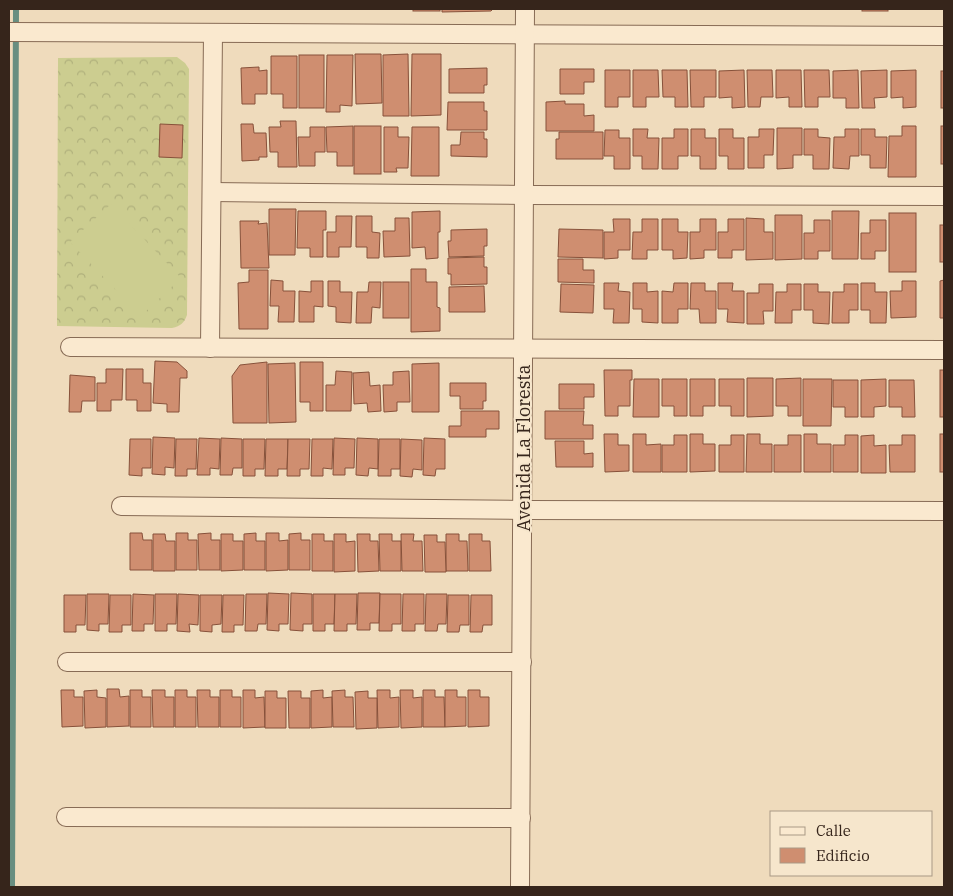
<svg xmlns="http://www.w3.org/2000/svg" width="953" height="896" viewBox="0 0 953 896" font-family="'IBM Plex Serif',serif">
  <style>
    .forest { fill: url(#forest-crowns) }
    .pitch { fill: #cccd90 }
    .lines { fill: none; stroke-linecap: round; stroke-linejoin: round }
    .stream { stroke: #688e80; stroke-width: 6 }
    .building { fill: #cf8e70; stroke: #87513a }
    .minor-casing { stroke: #876b55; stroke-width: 20 }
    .minor { stroke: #fae9cf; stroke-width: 18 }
    .labels { text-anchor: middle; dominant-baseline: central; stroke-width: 4; stroke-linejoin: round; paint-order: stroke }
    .street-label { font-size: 18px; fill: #36251b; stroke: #f6e6cc }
  </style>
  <defs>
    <pattern id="forest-crowns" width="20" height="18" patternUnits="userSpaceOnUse" patternTransform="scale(1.25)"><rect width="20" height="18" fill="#cccd90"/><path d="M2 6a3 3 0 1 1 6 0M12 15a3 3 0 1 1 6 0" fill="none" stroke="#b0b07c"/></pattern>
  </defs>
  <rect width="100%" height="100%" fill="#efdbbc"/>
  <path class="forest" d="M177,57l8,6 4,6 -2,246c-3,8 -6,11 -15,13l-115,-2 1,-268z"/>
  <polygon class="pitch" points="111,204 181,278 141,316 70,242"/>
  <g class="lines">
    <polyline class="stream" points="12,887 16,9"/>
  </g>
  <g class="building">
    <rect x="413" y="9" width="27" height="2"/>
    <polygon points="442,9 493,9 491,11 442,12"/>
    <rect x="862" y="9" width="26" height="2"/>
    <polygon points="355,54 381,54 382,103 356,104"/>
    <polygon points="408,54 409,116 383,116 383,55"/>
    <polygon points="412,54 441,54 441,115 411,116"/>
    <rect x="299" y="55" width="25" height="53"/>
    <polygon points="327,55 353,55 352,106 340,105 340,112 326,112"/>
    <polygon points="271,56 297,56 297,108 283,108 283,94 271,94"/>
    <polygon points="259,67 259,71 267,70 267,94 255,94 255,104 242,104 241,68"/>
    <polygon points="487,68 487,85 484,85 484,93 449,93 449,69"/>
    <polygon points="560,69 594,69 594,82 584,82 584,94 560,94"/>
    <polygon points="605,70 630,70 630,97 618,97 618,107 605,107"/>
    <polygon points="633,70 658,70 659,97 646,97 646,107 633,107"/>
    <polygon points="662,70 687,70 688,107 675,107 675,97 663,97"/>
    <polygon points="690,70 716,70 716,97 704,97 704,107 691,107"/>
    <polygon points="744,70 745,107 732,108 732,97 719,98 719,71"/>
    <polygon points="747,70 772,70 773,97 761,97 760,107 748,107"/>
    <polygon points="776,70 801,70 802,107 789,107 789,97 776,98"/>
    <polygon points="804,70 829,70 830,97 818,97 818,107 805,107"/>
    <polygon points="858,70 859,108 846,108 846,98 833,98 833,71"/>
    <polygon points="887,70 887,97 874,98 875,108 862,108 861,71"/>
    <polygon points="916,70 916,107 903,108 903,97 891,98 891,71"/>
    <rect x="941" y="71" width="3" height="37"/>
    <polygon points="565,101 565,104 584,104 584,116 594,115 594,131 546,131 546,102"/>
    <polygon points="448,102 484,102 484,111 487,111 487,130 447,130"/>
    <polygon points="280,121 296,121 297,167 278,167 278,152 270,152 269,127 281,127"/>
    <polygon points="160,124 183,125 182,158 159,157"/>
    <polygon points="241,124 253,124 254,133 266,133 267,157 259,157 259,160 242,161"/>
    <polygon points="353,126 353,166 337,166 337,152 327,152 326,127"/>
    <rect x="354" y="126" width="27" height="48"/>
    <polygon points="902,126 916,126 916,177 888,177 889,136 902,136"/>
    <rect x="941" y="126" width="3" height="38"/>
    <polygon points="310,127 325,127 325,152 315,152 315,166 299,166 298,137 310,137"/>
    <polygon points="384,127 398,127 398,137 409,137 408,168 396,168 397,172 384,172"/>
    <polygon points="412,127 439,127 439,176 411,176"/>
    <polygon points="777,128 802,128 802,155 793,155 793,168 777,169"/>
    <polygon points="633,129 648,129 647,138 659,138 658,169 642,169 642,156 633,156"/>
    <polygon points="674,129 688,129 688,156 678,156 678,169 662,169 662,138 674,138"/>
    <polygon points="691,129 705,129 705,138 716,138 716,169 700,169 700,156 691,156"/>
    <polygon points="719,129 733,129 733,138 744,138 744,169 728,169 728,156 719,156"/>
    <polygon points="759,129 774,129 773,155 764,155 764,168 748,168 748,137 759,137"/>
    <polygon points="804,129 818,129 818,137 830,138 829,169 813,169 813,155 804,155"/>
    <polygon points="845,129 859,129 859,156 850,156 849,169 833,168 834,137 845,137"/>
    <polygon points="861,129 875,129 875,137 887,137 886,168 870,168 870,155 861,155"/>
    <polygon points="605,130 619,130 619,138 630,138 630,169 614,169 614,156 604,156"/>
    <polygon points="461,132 484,132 484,139 487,139 487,157 451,156 451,145 460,145"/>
    <polygon points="559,132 603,132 603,159 556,159 556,139 559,139"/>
    <polygon points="269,209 296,209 295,255 269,255"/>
    <polygon points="298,211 326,211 326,230 323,230 323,257 310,257 310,248 297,248"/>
    <polygon points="440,211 440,232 438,232 438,258 426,259 425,247 412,248 412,212"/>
    <polygon points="832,211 859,211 858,259 832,259"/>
    <rect x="889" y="213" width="27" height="59"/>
    <polygon points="775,215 802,215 802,259 775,260"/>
    <polygon points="336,216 352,216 351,247 339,247 339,257 327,257 327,232 336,232"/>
    <polygon points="356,216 372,216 372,232 380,233 379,258 367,258 367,247 356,247"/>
    <polygon points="395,218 409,218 410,256 384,257 383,231 395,231"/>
    <polygon points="746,218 764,219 764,232 773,232 773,259 746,260"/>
    <polygon points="613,219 630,219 630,250 618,250 618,258 604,259 604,232 614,232"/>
    <polygon points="642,219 658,219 658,250 647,250 647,259 632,259 633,232 642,232"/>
    <polygon points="662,219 678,219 678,232 688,232 687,258 673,259 673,250 662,250"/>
    <polygon points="700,219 716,219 716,250 704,250 704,258 690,259 690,232 700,232"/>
    <polygon points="728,219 744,219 744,250 732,250 732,258 718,258 718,232 728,232"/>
    <polygon points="814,220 830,220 830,251 818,251 818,259 804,259 804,233 814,233"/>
    <polygon points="870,220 886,220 886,251 875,251 875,259 861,259 861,233 870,233"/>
    <polygon points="240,221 259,221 258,224 267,223 269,268 241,268"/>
    <rect x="940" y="225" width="4" height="37"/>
    <polygon points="487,229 487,246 484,246 484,256 449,257 448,241 451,241 451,230"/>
    <polygon points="559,229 603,230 603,258 558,257"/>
    <polygon points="484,257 484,267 487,267 487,284 451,285 451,274 448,274 448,258"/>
    <polygon points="558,259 583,259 583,270 594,270 594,283 558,282"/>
    <polygon points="411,269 426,269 426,282 437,282 437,307 440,308 440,331 411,332"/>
    <polygon points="249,270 268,270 268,329 239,329 238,283 249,282"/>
    <polygon points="271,280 283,281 283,291 295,291 294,322 278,322 279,306 270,306"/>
    <polygon points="944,280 944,318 940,318 940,281"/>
    <polygon points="311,281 323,281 323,307 314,306 314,322 299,322 299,291 311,292"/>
    <polygon points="328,281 340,281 340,292 352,292 351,323 336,322 336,307 328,306"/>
    <polygon points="902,281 916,281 916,317 891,318 890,291 902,291"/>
    <polygon points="369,282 381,282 380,308 372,307 371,323 356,323 357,292 368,292"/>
    <rect x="383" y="282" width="26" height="36"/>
    <polygon points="604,283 619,283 618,291 630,292 629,323 613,323 614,309 604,309"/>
    <polygon points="633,283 647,283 647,292 658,291 658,323 642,322 642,309 633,309"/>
    <polygon points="674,283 688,283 688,309 678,309 678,323 662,323 662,291 673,292"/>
    <polygon points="691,283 705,283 705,291 716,291 716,323 700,323 699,309 690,309"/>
    <polygon points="718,283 733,283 732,291 744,291 744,323 727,322 728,309 718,309"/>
    <polygon points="861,283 875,283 875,292 887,292 886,323 870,323 870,310 861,310"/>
    <polygon points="561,284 594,285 593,313 560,312"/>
    <polygon points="759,284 773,284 773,311 763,311 764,324 747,324 747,293 759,293"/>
    <polygon points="787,284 801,284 801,310 792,310 792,323 775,323 776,292 787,292"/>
    <polygon points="804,284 818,284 818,292 830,292 829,324 813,323 813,310 804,310"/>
    <polygon points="844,284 858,284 858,310 849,310 849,323 832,323 833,292 844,292"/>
    <polygon points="484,286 485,312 449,312 449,287"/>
    <polygon points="155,361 177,362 187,371 187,378 180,378 179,412 167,412 167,404 153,403"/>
    <polygon points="267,362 267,423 233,423 232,376 240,365"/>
    <polygon points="300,362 323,362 323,411 310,411 310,402 300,402"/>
    <polygon points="295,363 296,422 269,423 268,364"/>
    <polygon points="439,363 439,412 412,412 412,364"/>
    <polygon points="106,369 123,369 122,400 111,400 111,411 97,411 97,383 106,383"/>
    <polygon points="126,369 143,369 143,383 151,383 151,411 137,411 137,400 126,400"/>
    <polygon points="604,370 632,370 632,380 630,380 630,406 618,406 618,416 605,416"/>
    <rect x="940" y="370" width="4" height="47"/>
    <polygon points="336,371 352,372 351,411 326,411 326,385 335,385"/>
    <polygon points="409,371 410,402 397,402 397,411 384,412 383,385 393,385 393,372"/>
    <polygon points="369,372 370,386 380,385 381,411 368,412 367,403 354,404 353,373"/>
    <polygon points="70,375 95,377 95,401 82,401 81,412 69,412"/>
    <polygon points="747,378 773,378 773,416 747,417"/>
    <polygon points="801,378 801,416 788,416 788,406 776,406 776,379"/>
    <polygon points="634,379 659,379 659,417 633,417"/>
    <polygon points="662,379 687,379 687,416 674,416 674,406 662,406"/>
    <polygon points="690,379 715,379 715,406 703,406 703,416 690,416"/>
    <polygon points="719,379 744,379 744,416 731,416 731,406 719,406"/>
    <polygon points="803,379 832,379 831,426 803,426"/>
    <polygon points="886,379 886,406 874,407 874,417 861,417 861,380"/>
    <polygon points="833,380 858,380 858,417 845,417 845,407 833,407"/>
    <polygon points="889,380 914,380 915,417 902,417 902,407 889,407"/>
    <polygon points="450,383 486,383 486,401 483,401 483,409 460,409 460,396 450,396"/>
    <polygon points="559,384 594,384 594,397 584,397 584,409 559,409"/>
    <polygon points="461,411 499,411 499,429 486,429 486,437 449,437 449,426 461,426"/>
    <polygon points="545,411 584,411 583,425 593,425 593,439 545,439"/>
    <polygon points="604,434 618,434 618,445 629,445 629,471 605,472"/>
    <polygon points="633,434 646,434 646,445 661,444 661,472 633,472"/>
    <polygon points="690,434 703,434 703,444 715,444 715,471 690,472"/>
    <polygon points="747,434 760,434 760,444 772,444 772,472 746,472"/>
    <polygon points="804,434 817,434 817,444 831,444 831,472 804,472"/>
    <rect x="940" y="434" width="4" height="38"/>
    <polygon points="674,435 687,435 687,472 662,472 662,445 674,445"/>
    <polygon points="731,435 744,435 744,472 719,472 719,445 731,445"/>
    <polygon points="788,435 801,435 801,472 774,472 774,445 788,445"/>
    <polygon points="845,435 858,435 858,472 833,472 833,445 845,445"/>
    <polygon points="874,435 874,446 886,445 886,473 861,473 861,436"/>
    <polygon points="902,435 915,435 915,472 890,472 889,445 902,445"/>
    <polygon points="153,437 175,438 174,468 165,467 165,475 152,474"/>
    <polygon points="199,438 220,439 219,469 210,468 210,475 197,475"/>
    <polygon points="221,438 242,439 242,468 233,468 232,475 220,475"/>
    <polygon points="334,438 355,439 354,468 345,468 345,475 333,475"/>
    <polygon points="357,438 378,439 378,469 369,468 368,476 356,475"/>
    <polygon points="424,438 445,439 445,469 436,469 435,476 423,475"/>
    <polygon points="130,439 151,439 151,468 142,468 142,476 129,475"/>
    <polygon points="176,439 197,439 196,469 187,469 187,476 175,476"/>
    <polygon points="243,439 265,439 264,469 255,469 255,476 243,476"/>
    <polygon points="266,439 288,439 287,469 278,469 278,476 265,476"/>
    <polygon points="288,439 310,439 309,469 300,469 300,476 287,476"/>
    <polygon points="312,439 333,439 332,469 323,468 323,476 311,476"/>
    <polygon points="379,439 400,439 400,469 391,469 391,476 378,476"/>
    <polygon points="401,439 422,440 422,470 413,469 412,477 400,476"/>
    <polygon points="555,441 584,441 584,454 593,453 593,467 556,467"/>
    <polygon points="130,533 142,533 143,540 152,540 152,570 130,570"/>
    <polygon points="176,533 188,533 188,540 197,540 197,570 176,570"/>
    <polygon points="211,533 211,540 220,540 220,570 199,570 198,534"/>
    <polygon points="256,533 256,541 265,541 265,570 244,570 244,534"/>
    <polygon points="266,533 279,533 279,541 288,540 288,570 266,571"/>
    <polygon points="301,533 301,540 310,540 310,570 289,570 289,534"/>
    <polygon points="153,534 165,534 166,541 175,541 175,571 153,571"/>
    <polygon points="221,534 233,534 233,541 243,541 243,570 221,571"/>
    <polygon points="312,534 324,534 324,541 333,541 333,571 312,571"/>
    <polygon points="334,534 346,534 346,542 355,541 355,571 334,572"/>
    <polygon points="357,534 370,534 370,541 378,541 379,571 358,572"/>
    <polygon points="379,534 392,534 392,541 401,541 401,571 380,571"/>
    <polygon points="401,534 414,534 413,541 422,541 423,571 402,571"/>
    <polygon points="446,534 459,534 459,541 467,541 468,571 446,571"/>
    <polygon points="469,534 482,534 482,541 490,541 491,571 469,571"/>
    <polygon points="424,535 437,535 437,542 445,542 446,572 425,572"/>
    <polygon points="268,593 289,594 288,624 279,624 279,631 267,630"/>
    <polygon points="291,593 312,594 312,624 303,624 303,631 290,630"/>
    <polygon points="358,593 380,593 379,623 370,623 370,630 357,630"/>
    <polygon points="87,594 109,594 108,624 99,624 99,631 87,630"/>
    <polygon points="133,594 154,595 153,624 144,624 144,631 132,631"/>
    <polygon points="155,594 177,594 176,624 167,624 167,631 155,631"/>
    <polygon points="178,594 199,595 198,625 189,624 190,632 177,631"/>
    <polygon points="246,594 267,594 266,624 258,624 257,631 245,631"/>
    <polygon points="313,594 335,594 334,624 325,624 325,631 313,631"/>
    <polygon points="335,594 357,594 356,624 347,624 347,631 334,631"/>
    <polygon points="380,594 401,594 401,624 392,624 392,631 379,631"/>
    <polygon points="403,594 424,594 424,624 415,624 415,631 402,631"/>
    <polygon points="426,594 447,594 446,624 438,624 437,631 425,631"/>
    <polygon points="64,595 86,595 85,625 76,625 76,632 64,632"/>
    <polygon points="110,595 131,595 131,625 122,625 122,632 109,632"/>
    <polygon points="200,595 222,595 221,624 212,625 212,632 200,631"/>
    <polygon points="223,595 244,595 243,625 234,625 234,632 222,632"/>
    <polygon points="448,595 469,595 469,625 460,625 459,632 447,632"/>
    <polygon points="471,595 492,595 492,625 483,625 482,632 470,632"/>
    <polygon points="107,689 119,689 120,697 129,696 129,726 107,727"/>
    <polygon points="61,690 74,690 74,697 83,697 83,726 62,727"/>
    <polygon points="97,690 97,697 106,698 106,727 85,728 84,691"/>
    <polygon points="130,690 142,690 142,697 151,697 151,727 130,727"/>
    <polygon points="152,690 165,690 165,697 174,697 174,727 153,727"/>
    <polygon points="175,690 187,690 187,697 196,697 196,727 175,727"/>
    <polygon points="197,690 210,690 210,697 219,697 219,727 198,727"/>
    <polygon points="220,690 232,690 232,697 241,697 241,727 220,727"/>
    <polygon points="243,690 255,690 255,698 264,697 265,727 243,728"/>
    <polygon points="323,690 323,698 332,697 332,727 311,728 311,691"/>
    <polygon points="345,690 345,697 353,697 354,727 333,727 332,691"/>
    <polygon points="377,690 390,690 390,698 399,697 399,727 378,728"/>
    <polygon points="400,690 413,690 413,698 422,697 422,727 401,728"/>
    <polygon points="423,690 435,690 435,697 444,697 445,727 423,727"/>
    <polygon points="445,690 457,690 457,697 466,697 466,726 445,727"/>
    <polygon points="468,690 480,690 480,697 489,697 489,726 468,727"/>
    <polygon points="265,691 277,691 277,698 286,698 286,728 265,728"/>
    <polygon points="288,691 301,691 301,698 310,698 310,728 289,728"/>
    <polygon points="368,691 368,698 377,698 377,728 356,729 355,692"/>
  </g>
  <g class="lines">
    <defs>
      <g id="minor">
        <polyline points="9,32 944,36"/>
        <polyline points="212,192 524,195 944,196"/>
        <polyline points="70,347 944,350"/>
        <polyline points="210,348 213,33"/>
        <polyline points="121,506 523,510 944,511"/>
        <polyline points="67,662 522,662"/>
        <polyline points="66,817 521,818"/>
        <polyline points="520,887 525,9"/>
      </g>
    </defs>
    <use href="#minor" class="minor-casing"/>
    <use href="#minor" class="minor"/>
  </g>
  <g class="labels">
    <g class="street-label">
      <text transform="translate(523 448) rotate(-90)">Avenida La Floresta</text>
    </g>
  </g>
  <rect width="953" height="896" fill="none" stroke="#36251b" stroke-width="20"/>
  <rect x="770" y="811" width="162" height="65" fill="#f6e6cc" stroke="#a99985"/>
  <rect x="780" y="827" width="25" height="8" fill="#fae9cf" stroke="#a99985"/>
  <text x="816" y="836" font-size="15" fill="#36251b">Calle</text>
  <rect x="780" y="848" width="25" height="15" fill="#cf8e70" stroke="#a99985"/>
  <text x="816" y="861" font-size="15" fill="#36251b">Edificio</text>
</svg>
